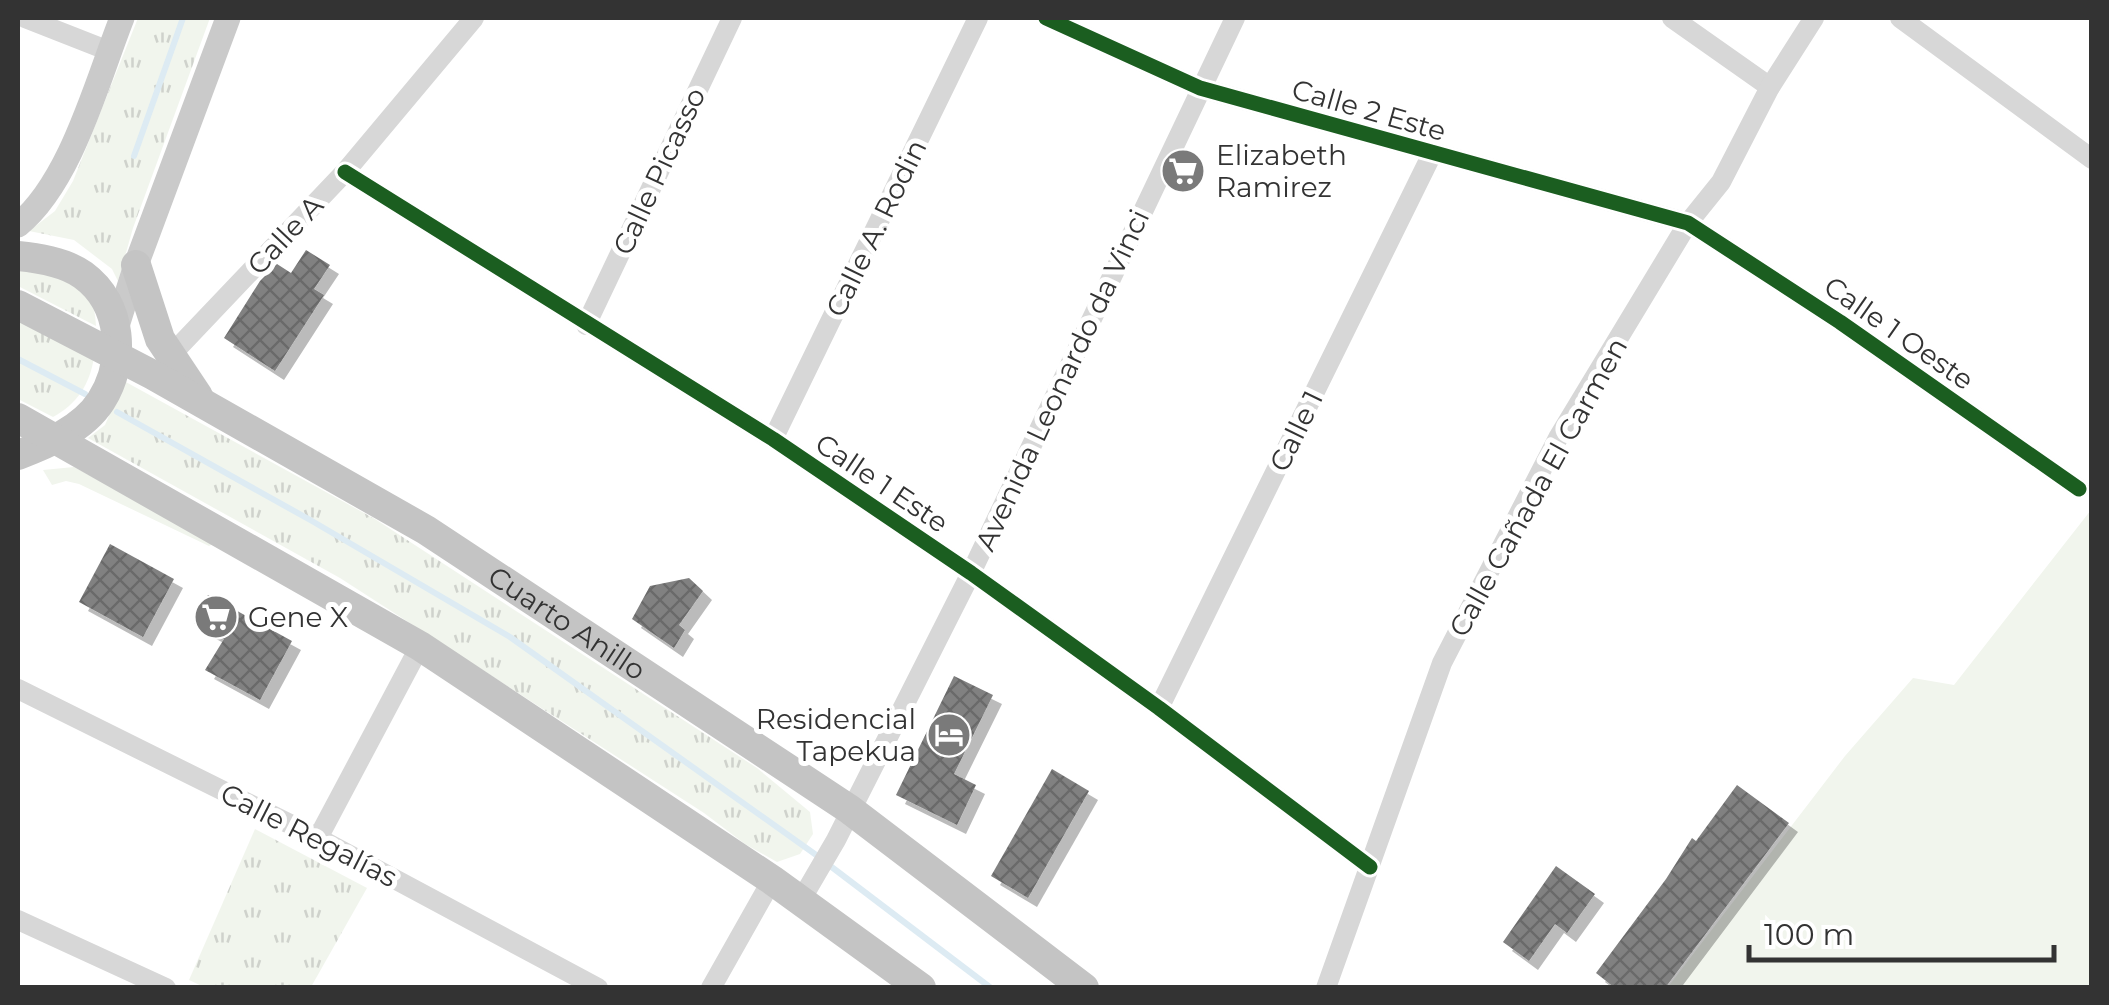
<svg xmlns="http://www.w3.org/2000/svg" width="2109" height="1005" viewBox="0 0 2109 1005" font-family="Montserrat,sans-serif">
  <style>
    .green { fill: #f1f5ed }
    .park { fill: url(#park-tufts) }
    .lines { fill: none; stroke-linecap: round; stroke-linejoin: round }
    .stream { stroke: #ddebf3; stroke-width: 6 }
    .building { fill: url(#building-cross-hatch); filter: url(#shadow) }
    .minor { stroke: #d7d7d7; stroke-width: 20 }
    .major { stroke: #cacaca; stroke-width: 25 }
    .highway { stroke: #c4c4c4; stroke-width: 30 }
    .cycleway-casing { stroke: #fff; stroke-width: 21 }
    .cycleway { stroke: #1b5e20; stroke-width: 15 }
    .labels { text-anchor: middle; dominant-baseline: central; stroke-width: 10; stroke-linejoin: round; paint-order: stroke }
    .street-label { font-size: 28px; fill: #333; stroke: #fff }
    .poi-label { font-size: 28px; fill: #333; stroke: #fff; text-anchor: start }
  </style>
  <defs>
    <pattern id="park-tufts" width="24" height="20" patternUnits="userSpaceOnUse" patternTransform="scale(2.5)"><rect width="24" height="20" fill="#f1f5ed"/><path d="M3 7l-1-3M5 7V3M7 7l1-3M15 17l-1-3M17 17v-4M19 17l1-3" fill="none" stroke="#cfd2cc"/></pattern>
    <pattern id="building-cross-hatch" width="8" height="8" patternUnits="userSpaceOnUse" patternTransform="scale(2.5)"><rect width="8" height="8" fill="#818181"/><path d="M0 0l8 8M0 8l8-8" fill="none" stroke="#6a6a6a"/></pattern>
    <filter id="shadow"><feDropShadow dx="9" dy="9" stdDeviation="0" flood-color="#0004"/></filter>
  </defs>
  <rect width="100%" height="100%" fill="#fff"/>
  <g class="green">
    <polygon points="74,467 215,543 209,546 79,484 66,481 52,485 43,470"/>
    <polygon points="2091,510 2091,987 1668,987 1845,756 1913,678 1954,685"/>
  </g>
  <g class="park">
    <polygon points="138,18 210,18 133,228 118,281 112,269 74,240 29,231 55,211 73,181"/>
    <path d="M18,262c36,10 78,17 78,64l-78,-40z"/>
    <path d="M18,320l76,37c-4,27 -17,47 -41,60l-35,-18z"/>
    <polygon points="124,381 375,519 757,768 810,812 813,834 800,854 777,862 745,844 704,813 340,578 88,438 105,425"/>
    <polygon points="255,829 367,888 311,987 204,987 189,980"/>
  </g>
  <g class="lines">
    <g class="stream">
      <polyline points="134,156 183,18"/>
      <polyline points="18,359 85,394"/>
      <polyline points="117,412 312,521 510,637 819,857"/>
      <polyline points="829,865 991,988"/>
    </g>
  </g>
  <g class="building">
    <polygon points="306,250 330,265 314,289 324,295 275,371 224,338 260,281 277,264 291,273"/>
    <polygon points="110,544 174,579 143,637 79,602"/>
    <polygon points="689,578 703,591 679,625 685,630 674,648 632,619 650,586"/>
    <polygon points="208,595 292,641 260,700 205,670 224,639 194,623"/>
    <polygon points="954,676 993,695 954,774 976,785 957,825 896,795"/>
    <polygon points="1052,769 1089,791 1028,898 991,876"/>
    <polygon points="1737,785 1789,823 1665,988 1615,988 1596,973 1666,879 1692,838 1696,841"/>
    <polygon points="1556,866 1595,894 1567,933 1555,924 1529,961 1503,942"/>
  </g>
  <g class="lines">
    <g class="minor">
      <polyline points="25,18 109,51"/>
      <polyline points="1046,18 1200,88 1688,223 1840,322 2079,489"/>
      <polyline points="1672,18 1770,87"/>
      <polyline points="1900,18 2092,159"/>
      <polyline points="345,172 773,439 971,573 1159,708 1370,867"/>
      <polyline points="586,325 732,18"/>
      <polyline points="170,356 345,172 474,18"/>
      <polyline points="773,439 978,18"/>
      <polyline points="18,689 318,838 598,988"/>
      <polyline points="1159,708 1432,154"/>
      <polyline points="318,838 420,646"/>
      <polyline points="801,900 836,840 971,573 1235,18"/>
      <polyline points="18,920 166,988"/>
      <polyline points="711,988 772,880"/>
      <polyline points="1326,988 1442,663 1558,438 1688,223 1721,182 1770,87 1814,18"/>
    </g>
    <g class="major">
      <path d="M18,225c53,-43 79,-144 104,-207"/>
      <polyline points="116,329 136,265 228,18"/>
    </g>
    <g class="highway">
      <path d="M18,256c22,2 47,6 65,19 40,29 43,87 18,126 -18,28 -54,43 -83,54"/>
      <polyline points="136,265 160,339 198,396"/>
      <path id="s1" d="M18,305l135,70 273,155 423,279 235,179"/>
      <polyline points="18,418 420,646 772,880 921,988"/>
    </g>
    <defs>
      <g id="cycleway">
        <polyline points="1046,18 1200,88 1688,223 1840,322 2079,489"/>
        <polyline points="345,172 773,439 971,573 1159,708 1370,867"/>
      </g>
    </defs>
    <use href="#cycleway" class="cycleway-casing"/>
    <use href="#cycleway" class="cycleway"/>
  </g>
  <defs>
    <symbol id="supermarket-disc" viewBox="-11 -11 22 22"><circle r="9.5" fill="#7a7a7a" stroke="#fff"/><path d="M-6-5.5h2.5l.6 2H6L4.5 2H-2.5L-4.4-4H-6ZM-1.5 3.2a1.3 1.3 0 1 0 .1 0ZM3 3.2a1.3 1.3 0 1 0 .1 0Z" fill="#fff"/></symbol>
    <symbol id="hotel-disc" viewBox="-11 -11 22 22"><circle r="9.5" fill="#7a7a7a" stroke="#fff"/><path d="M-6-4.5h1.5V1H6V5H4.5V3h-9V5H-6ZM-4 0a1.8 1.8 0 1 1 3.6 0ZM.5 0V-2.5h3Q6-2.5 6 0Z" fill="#fff"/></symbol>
  </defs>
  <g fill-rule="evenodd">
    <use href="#supermarket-disc" x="1158" y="146" width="50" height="50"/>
    <use href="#supermarket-disc" x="191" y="592" width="50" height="50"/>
    <use href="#hotel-disc" x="924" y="710" width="50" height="50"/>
  </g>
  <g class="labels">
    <g class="street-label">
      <text transform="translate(1369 110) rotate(16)">Calle 2 Este</text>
      <text transform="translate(659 171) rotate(-65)">Calle Picasso</text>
      <text transform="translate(876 228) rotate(-64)">Calle A. Rodin</text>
      <text transform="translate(285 235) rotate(-47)">Calle A</text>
      <text transform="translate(1899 333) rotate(35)">Calle 1 Oeste</text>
      <text transform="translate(1062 380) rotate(-65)">Avenida Leonardo da Vinci</text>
      <text transform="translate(1296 431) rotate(-64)">Calle 1</text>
      <text transform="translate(882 483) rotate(34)">Calle 1 Este</text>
      <text transform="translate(1538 487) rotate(-61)">Calle Cañada El Carmen</text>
      <text stroke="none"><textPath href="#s1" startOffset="635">Cuarto Anillo</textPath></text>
      <text transform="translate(309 835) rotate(27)">Calle Regalías</text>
    </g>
    <g class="poi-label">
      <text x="1216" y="155">Elizabeth<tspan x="1216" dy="32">Ramirez</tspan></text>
      <text x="248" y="617">Gene X</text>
      <text x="916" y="719" text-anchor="end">Residencial<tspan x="916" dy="32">Tapekua</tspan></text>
    </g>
  </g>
  <rect width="2109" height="1005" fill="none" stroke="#333333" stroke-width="40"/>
  <path d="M1749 945v15h305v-15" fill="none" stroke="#333333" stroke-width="5"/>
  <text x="1764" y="945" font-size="30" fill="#333333" stroke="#ffffff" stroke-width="8" paint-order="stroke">100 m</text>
</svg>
